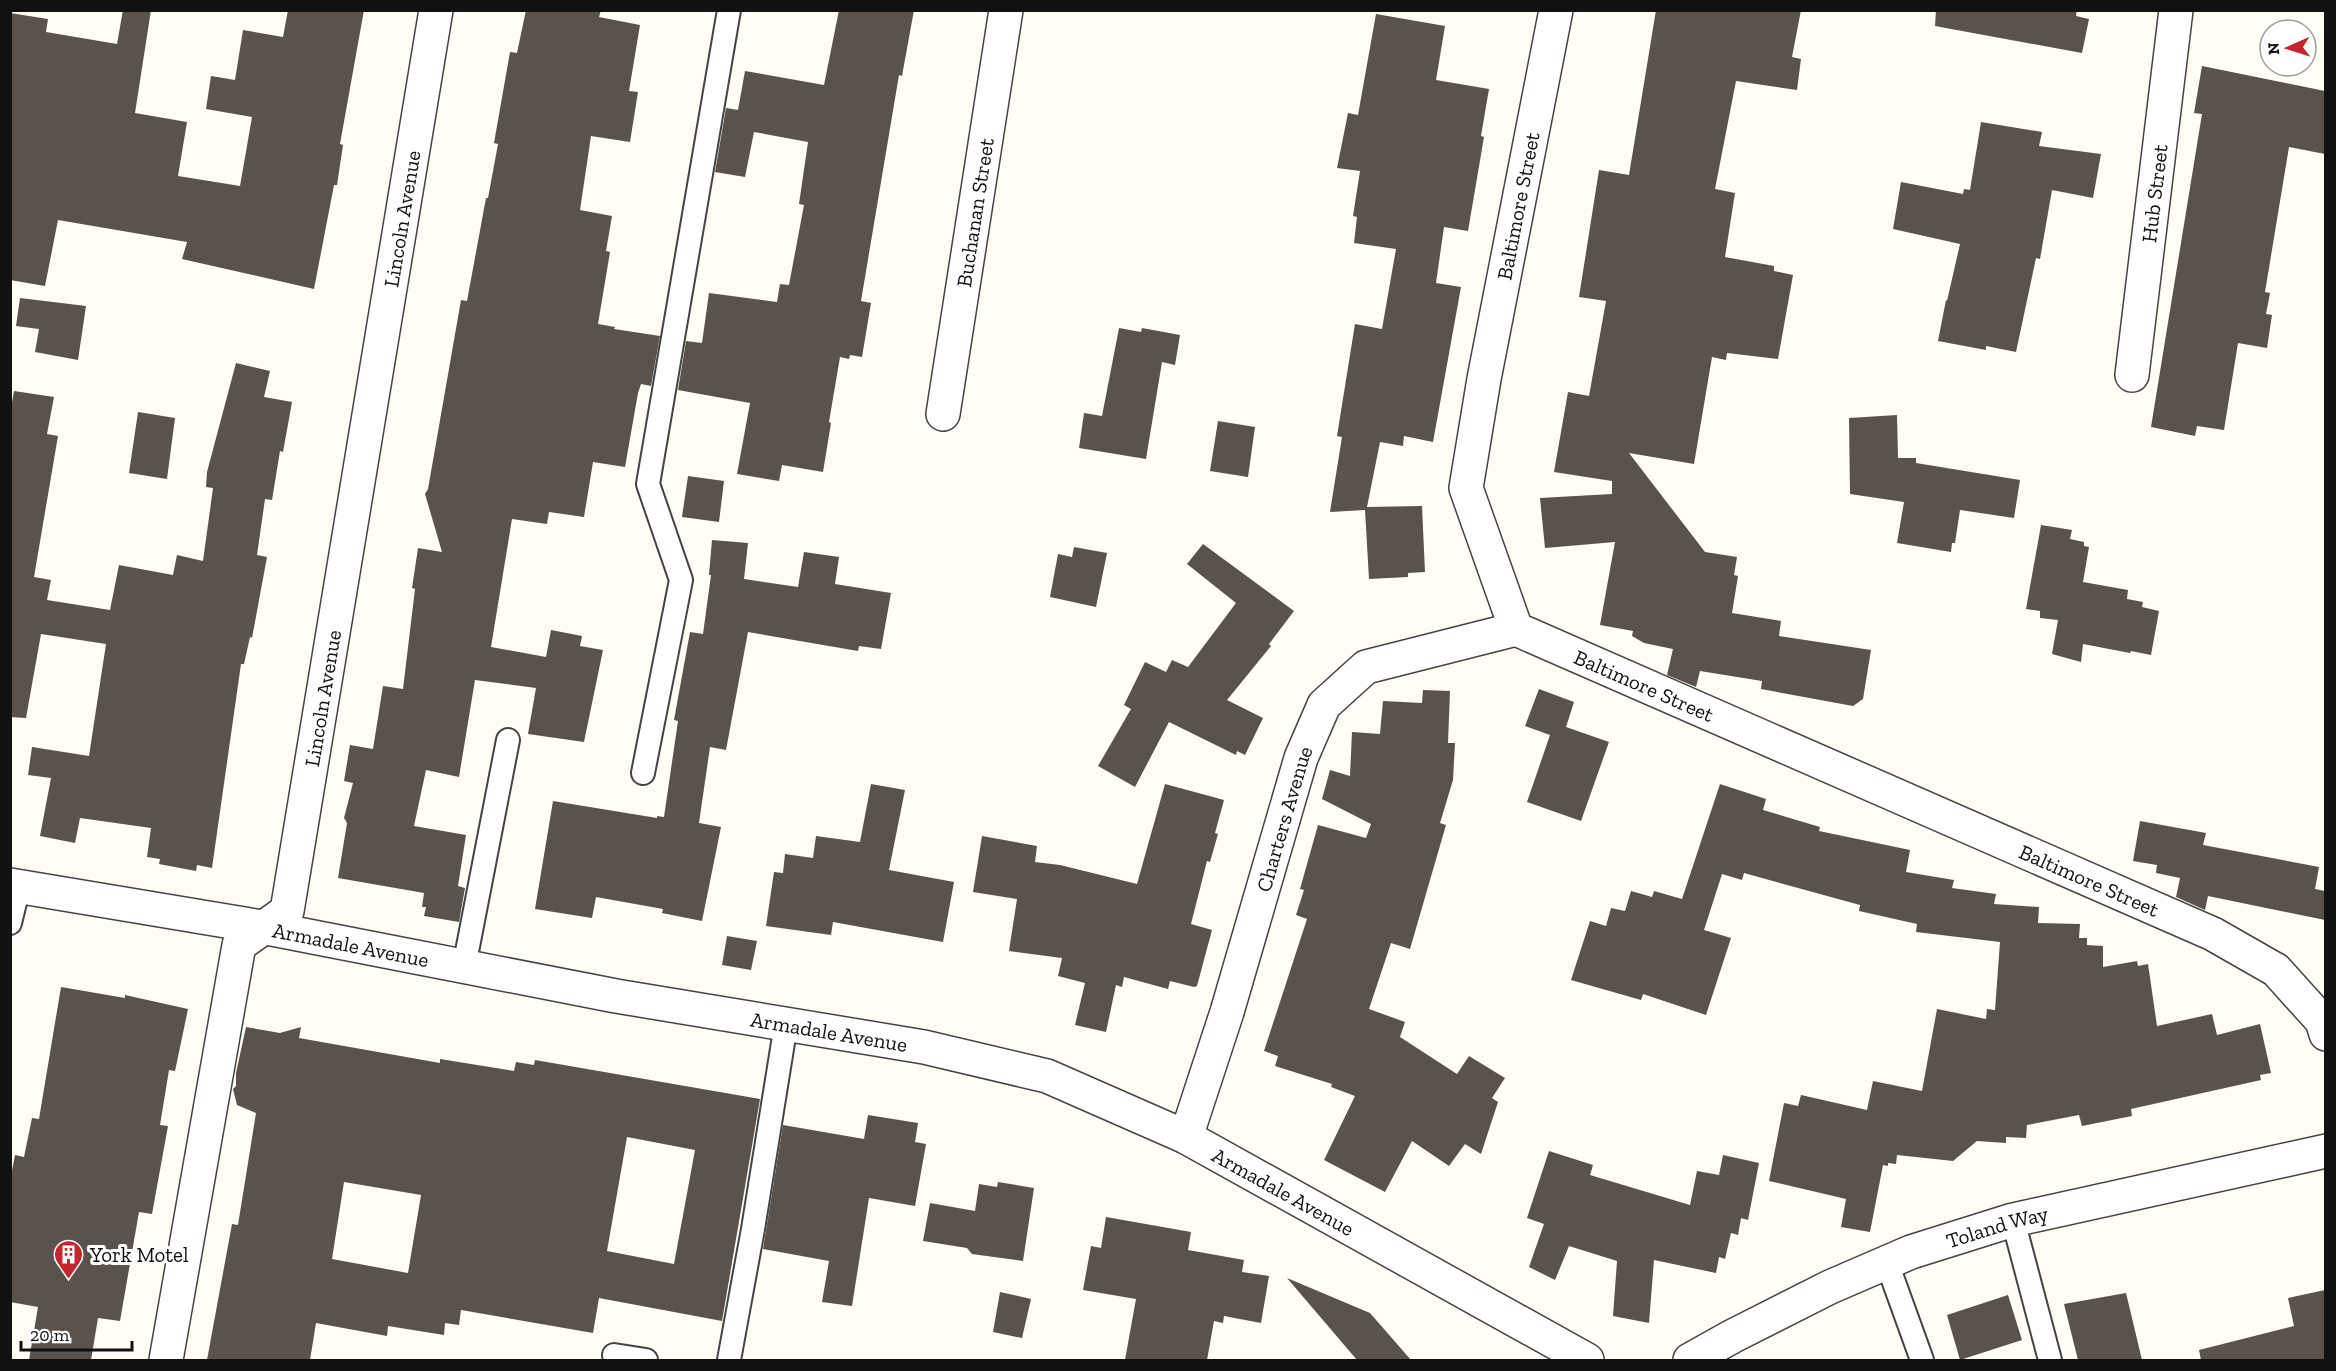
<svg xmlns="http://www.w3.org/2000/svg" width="2336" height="1371" viewBox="0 0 2336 1371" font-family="'Zilla Slab',serif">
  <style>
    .building { fill: #5a524d; fill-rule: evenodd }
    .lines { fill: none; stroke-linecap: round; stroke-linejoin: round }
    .lane-casing { stroke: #444; stroke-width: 26 }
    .street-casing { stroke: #444; stroke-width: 36 }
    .lane { stroke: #fff; stroke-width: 22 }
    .street { stroke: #fff; stroke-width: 33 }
    .labels { text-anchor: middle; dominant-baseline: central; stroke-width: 6; stroke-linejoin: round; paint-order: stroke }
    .street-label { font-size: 21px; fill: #111; stroke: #fff }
    .poi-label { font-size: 21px; fill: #111; stroke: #fff; text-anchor: start }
  </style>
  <rect width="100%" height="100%" fill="#fffdf5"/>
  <g class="building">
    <polygon points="123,10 151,10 135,113 187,122 178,176 240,186 252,117 206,109 211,76 235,80 243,30 283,37 288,10 364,10 340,144 343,145 337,185 334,185 314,289 182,259 187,242 58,220 45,286 10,280 10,13 48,19 46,32 117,44"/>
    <polygon points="526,10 601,10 599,17 640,25 629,91 638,92 630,142 591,136 580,210 612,216 606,251 610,252 598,324 615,327 614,329 660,336 651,386 641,384 638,393 625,467 593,462 584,517 549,512 547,524 512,519 491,647 546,657 551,630 582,636 580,646 603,650 584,742 528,734 536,688 475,680 459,777 426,770 414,826 466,835 458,886 465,888 459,922 424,916 426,907 422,907 424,893 338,878 347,823 344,818 353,783 344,781 350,745 373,749 383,686 403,689 415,589 412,588 418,548 442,552 425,494 428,489 461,300 467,301 486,198 488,198 498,144 494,143 510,52 517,53"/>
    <polygon points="839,10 914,10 902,76 899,75 861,301 871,303 862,357 850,355 849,359 840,357 829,422 831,423 823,472 782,465 779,481 737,474 750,403 678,390 686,341 702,343 709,293 777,302 780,284 789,285 804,205 799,204 808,142 754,132 745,177 715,172 726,108 738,110 745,71 824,85"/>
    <polygon points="1656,10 1801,10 1792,57 1801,59 1797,90 1736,81 1715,189 1735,193 1725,257 1774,266 1774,271 1793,275 1778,359 1727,353 1726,360 1712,357 1694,464 1629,453 1705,552 1737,557 1734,575 1738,576 1732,613 1781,621 1779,636 1871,650 1863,699 1853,706 1761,689 1762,681 1700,671 1696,687 1667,675 1673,649 1644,643 1632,636 1633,631 1600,625 1615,542 1545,548 1540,498 1612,494 1612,481 1554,472 1568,392 1589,396 1606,301 1579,297 1599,170 1629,175"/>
    <polygon points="1936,10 2077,10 2076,16 2089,19 2082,53 1935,26"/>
    <polygon points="1376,14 1445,26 1436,80 1489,89 1481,136 1484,137 1468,231 1444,227 1436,283 1461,287 1433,442 1404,436 1403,446 1380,442 1367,507 1422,506 1425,572 1408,573 1408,577 1369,579 1365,510 1330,512 1342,437 1337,436 1355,324 1382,329 1396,249 1354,243 1357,217 1353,216 1360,171 1337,168 1348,113 1358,115"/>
    <polygon points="2202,66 2325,91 2325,154 2289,147 2265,292 2270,293 2266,314 2272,315 2267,348 2238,343 2224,430 2197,426 2195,436 2151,427 2202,114 2194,113"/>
    <polygon points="1981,122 2042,132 2039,146 2101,154 2093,198 2052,190 2040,259 2036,258 2016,352 1986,346 1986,350 1938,341 1946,300 1947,301 1960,244 1893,229 1901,182 1963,194 1964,189 1970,190"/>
    <polygon points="20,298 86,306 78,360 35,352 39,329 16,326"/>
    <polygon points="1119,328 1141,332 1142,328 1180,335 1175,365 1162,362 1146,459 1079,448 1084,413 1102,416"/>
    <polygon points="236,363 270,371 264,397 292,402 283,452 280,451 272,500 265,499 257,555 267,557 252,638 250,637 244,664 241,664 212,868 197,865 196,871 159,864 160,859 147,857 151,828 80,818 75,843 40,836 51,778 28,775 32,747 89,756 106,644 41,634 26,718 10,717 10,414 14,391 54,397 47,434 58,436 34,577 51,580 47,600 110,610 119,565 173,575 177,555 203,561 213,488 206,487 207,472"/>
    <polygon points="138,412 175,418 167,479 129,473"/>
    <polygon points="1897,415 1898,458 1916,458 1916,463 2020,480 2014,518 1960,510 1955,543 1952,543 1951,552 1897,543 1904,502 1850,494 1849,418"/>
    <polygon points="1218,421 1255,427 1248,477 1210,471"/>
    <polygon points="688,476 724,481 719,522 682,517"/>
    <polygon points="2041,525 2072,530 2070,539 2084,542 2084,546 2089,547 2083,582 2128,590 2127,599 2143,602 2142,607 2159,611 2151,655 2131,651 2130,653 2083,644 2081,662 2052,654 2058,620 2040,618 2040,611 2026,609"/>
    <polygon points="712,540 748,543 744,579 798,587 804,552 839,557 835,584 891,593 881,649 859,646 858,651 748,632 726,750 710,747 699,823 721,827 702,921 662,913 663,909 596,897 592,918 535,909 553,801 657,818 657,816 664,817 678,721 674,720 690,632 703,634 711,575 709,575"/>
    <polygon points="1203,544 1294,611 1269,644 1271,646 1227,700 1263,718 1245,755 1237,751 1236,755 1169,722 1135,787 1098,766 1131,709 1124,705 1145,662 1166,672 1172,660 1188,667 1236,603 1187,564"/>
    <polygon points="1074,547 1107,553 1096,607 1050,597 1058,554 1072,557"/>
    <polygon points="1539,689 1574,702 1566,727 1609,742 1581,821 1527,802 1550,735 1525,726"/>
    <polygon points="1423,690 1450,691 1448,743 1455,743 1453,780 1440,823 1446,825 1410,949 1391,943 1369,1009 1405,1022 1400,1037 1457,1074 1469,1056 1505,1078 1492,1098 1498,1102 1481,1154 1465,1144 1449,1166 1412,1141 1385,1192 1324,1160 1355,1096 1331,1087 1332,1084 1275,1066 1278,1056 1264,1051 1307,919 1296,915 1304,890 1300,889 1318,825 1366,838 1371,824 1322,799 1330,770 1350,776 1352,732 1380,734 1383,701 1422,703"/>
    <polygon points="871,784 905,790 889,870 954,882 943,942 833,922 831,935 766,926 774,872 783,873 785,854 813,858 816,836 860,842"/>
    <polygon points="1165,784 1224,800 1215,833 1218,834 1210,862 1207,861 1191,924 1212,930 1197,986 1194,987 1170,981 1168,989 1124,977 1122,987 1116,985 1106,1032 1075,1025 1085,983 1058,976 1062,958 1009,951 1017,899 973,892 982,836 1037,846 1035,862 1060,865 1137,884"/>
    <polygon points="1720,784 1766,799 1763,810 1820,827 1819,831 1910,850 1906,872 1954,880 1952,888 1996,894 1994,904 2039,907 2038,923 2080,924 2079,938 2087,938 2087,945 2103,946 2103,967 2137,961 2138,966 2148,964 2157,1026 2212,1014 2217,1035 2260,1024 2271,1073 2260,1075 2261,1080 2131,1109 2132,1116 2082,1126 2079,1115 2027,1125 2026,1138 2006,1137 2006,1143 1977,1141 1953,1161 1897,1155 1896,1164 1888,1163 1888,1166 1883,1165 1870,1232 1841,1227 1846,1199 1769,1181 1784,1103 1798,1106 1801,1095 1867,1110 1873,1081 1922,1091 1937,1009 1986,1019 1987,1009 1995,1010 2000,942 1916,932 1917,924 1859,911 1860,905 1744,873 1742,880 1722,874 1704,930 1731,938 1706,1015 1643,994 1641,1000 1571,980 1590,921 1606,926 1611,908 1625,911 1631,891 1652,897 1654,891 1682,899"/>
    <polygon points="2140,821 2206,833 2203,845 2319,867 2315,889 2325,891 2325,920 2208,896 2205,910 2176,897 2180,878 2156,873 2157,865 2133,861"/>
    <polygon points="727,936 757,941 751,970 722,965"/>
    <polygon points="61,987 125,998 125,995 188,1009 175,1071 169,1070 160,1125 168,1126 152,1214 139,1212 120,1321 98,1318 91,1360 29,1360 38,1307 10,1302 10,1181 15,1155 24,1157 32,1118 39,1119"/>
    <path d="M246,1027l34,6 21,-6 -2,11 141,25v-4l74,12 2,-9 18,3 1,-5 225,39 -38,222 -123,-23 -6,35 -132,-23 -2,15 -14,-2 -1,12 -56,-9 -1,10 -71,-13 -6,37h-103l25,-136 6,1 18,-112 -19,-8 -4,-16 3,-3v-13zM627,1137l68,13 -21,114 -67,-13zM344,1182l77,13 -13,78 -76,-14z"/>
    <polygon points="868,1115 918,1123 915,1142 926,1144 915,1206 869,1198 852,1306 822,1302 829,1261 763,1249 783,1125 864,1139"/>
    <polygon points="1549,1151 1593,1165 1590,1175 1690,1205 1697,1171 1719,1175 1723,1155 1759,1163 1748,1220 1741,1218 1738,1235 1731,1233 1725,1259 1719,1257 1716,1273 1654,1260 1649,1323 1613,1316 1617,1261 1569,1246 1555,1280 1529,1267 1544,1224 1527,1218"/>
    <polygon points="998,1182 1034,1188 1023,1261 972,1254 967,1248 923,1241 930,1203 975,1211 979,1184 997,1187"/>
    <polygon points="1106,1217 1191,1232 1188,1250 1244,1260 1242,1272 1269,1276 1261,1323 1224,1316 1223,1323 1214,1321 1207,1360 1125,1360 1136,1299 1083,1290 1091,1246 1101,1248"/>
    <polygon points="1287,1278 1370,1313 1411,1360 1357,1360"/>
    <polygon points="2325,1290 2325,1360 2201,1360 2199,1350 2294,1326 2288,1298"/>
    <polygon points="1000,1292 1031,1299 1022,1338 993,1332"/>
    <polygon points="2126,1293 2142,1360 2078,1360 2064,1304"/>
    <polygon points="2008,1295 2022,1340 1960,1360 1947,1315"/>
  </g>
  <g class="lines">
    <defs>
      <g id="lane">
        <polyline points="643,773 681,580 648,484 729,10"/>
        <polyline points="10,923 19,886"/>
        <polyline points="464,967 508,740"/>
        <polyline points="2013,1220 2050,1360"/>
        <polyline points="1887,1263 1922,1360"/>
        <polyline points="614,1355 646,1360"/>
        <polyline points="729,1360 753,1229 786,1024"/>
      </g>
      <g id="street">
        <path id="s1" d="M1556,10l-72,369 -18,109 50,141 697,305 63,36 46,51 4,13"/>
        <path id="s2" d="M2132,375l44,-365"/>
        <path id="s3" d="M943,414l63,-404"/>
        <path id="s4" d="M10,885l252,42 354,69 308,51 123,29 139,61 401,223"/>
        <path id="s5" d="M1186,1137l41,-125 74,-254 23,-53 42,-38 150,-38"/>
        <path id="s6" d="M166,1360l73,-415 48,-34 149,-901"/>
        <path id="s7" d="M1690,1360l43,-24 97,-49 81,-35 102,-32 313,-69"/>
      </g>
    </defs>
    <use href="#lane" class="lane-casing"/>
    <use href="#street" class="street-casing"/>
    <use href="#lane" class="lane"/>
    <use href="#street" class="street"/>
  </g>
  <defs>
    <symbol id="building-pin" viewBox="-11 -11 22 30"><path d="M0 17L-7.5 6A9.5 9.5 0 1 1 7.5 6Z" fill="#c4262e" stroke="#fff"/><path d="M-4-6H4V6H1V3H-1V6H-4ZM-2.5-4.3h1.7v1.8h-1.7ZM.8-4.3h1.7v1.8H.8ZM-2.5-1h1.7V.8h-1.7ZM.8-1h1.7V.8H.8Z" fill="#fff"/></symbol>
  </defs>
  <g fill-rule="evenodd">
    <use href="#building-pin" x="52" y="1238" width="33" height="45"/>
  </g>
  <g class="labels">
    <g class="street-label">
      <text stroke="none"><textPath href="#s2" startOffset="183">Hub Street</textPath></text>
      <text transform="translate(1518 206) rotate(-79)">Baltimore Street</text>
      <text stroke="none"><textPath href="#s3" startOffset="204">Buchanan Street</textPath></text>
      <text stroke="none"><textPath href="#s6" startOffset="1182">Lincoln Avenue</textPath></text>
      <text stroke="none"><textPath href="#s1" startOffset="776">Baltimore Street</textPath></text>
      <text stroke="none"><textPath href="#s6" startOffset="696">Lincoln Avenue</textPath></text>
      <text stroke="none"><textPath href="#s5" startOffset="333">Charters Avenue</textPath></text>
      <text stroke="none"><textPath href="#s1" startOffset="1262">Baltimore Street</textPath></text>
      <text stroke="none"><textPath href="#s4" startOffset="346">Armadale Avenue</textPath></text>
      <text stroke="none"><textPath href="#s4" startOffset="832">Armadale Avenue</textPath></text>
      <text stroke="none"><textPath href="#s4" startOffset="1318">Armadale Avenue</textPath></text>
      <text stroke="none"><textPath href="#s7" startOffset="336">Toland Way</textPath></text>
    </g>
    <g class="poi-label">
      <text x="90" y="1254">York Motel</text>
    </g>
  </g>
  <rect width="2336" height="1371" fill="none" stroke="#111111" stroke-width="24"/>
  <g transform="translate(2288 48) rotate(267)"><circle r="28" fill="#ffffff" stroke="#a0a0a0" stroke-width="1.5"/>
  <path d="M0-4.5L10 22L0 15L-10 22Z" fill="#c4262e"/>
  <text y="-9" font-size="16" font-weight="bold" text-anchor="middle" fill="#111111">N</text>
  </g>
  <path d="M21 1341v9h111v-9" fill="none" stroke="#111111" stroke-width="3"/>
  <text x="30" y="1341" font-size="18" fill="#111111" stroke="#ffffff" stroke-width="4.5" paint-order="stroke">20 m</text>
</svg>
